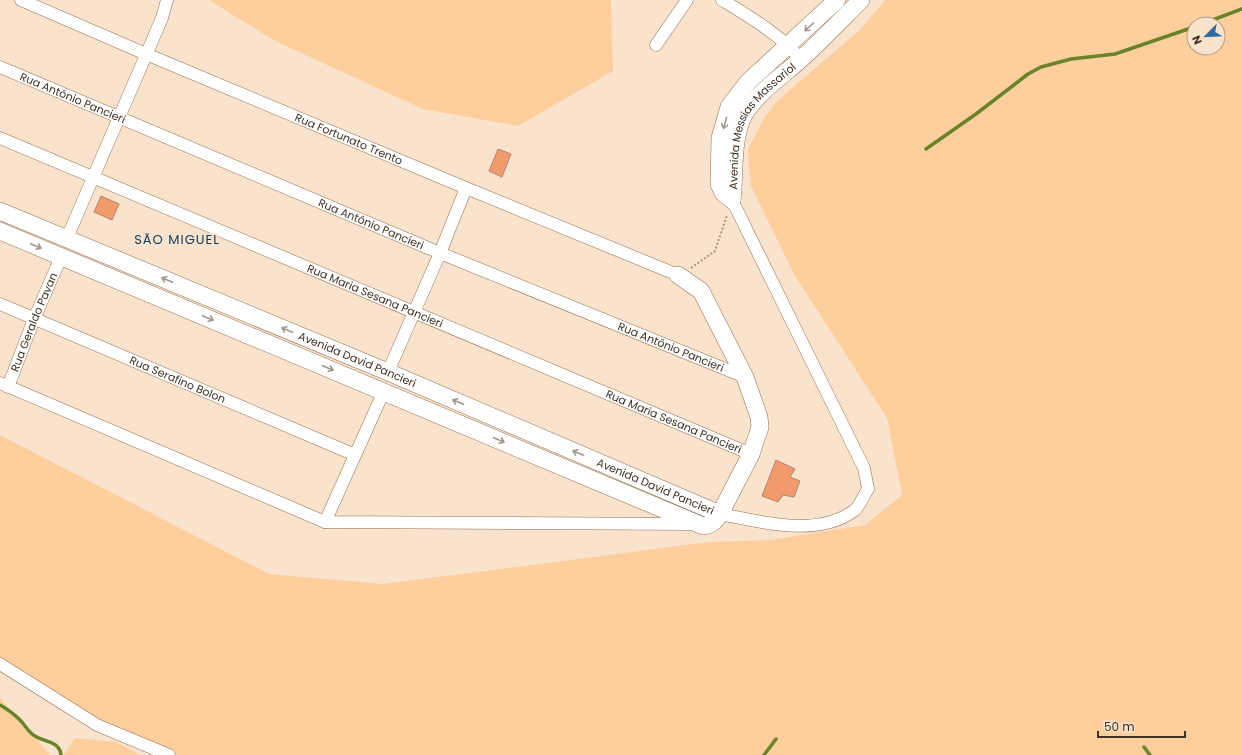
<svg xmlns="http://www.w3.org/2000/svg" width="1242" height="755" viewBox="0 0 1242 755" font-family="Poppins,sans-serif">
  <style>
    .green { fill: #fece9d; fill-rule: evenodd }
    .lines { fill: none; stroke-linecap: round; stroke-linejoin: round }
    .stream { stroke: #69832a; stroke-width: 3.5 }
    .building { fill: #f29a6c; stroke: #b2846d }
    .street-casing { stroke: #906e4b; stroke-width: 13 }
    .secondary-casing { stroke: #906e4b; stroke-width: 18 }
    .path { stroke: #a89582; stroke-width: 2; stroke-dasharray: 2 2; stroke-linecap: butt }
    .street { stroke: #fff; stroke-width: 12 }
    .secondary { stroke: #fff; stroke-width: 17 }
    .oneway { stroke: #a09890 }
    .labels { text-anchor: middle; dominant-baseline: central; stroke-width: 4; stroke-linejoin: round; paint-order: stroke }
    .street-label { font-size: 11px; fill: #403122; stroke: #f9e3cc }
    .quarter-label { font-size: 13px; letter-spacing: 1px; fill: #0a395d; stroke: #f9e3cc }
  </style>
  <rect width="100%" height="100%" fill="#f9e3cc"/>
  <g class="green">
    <polygon points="209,0 611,0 613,71 518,126 423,109 275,41"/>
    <path d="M885,0h357v755h-1071l-45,-16 -126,-80v-224l269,139 114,10 326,-42 62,-2 94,-15 37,-30 -15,-77 -92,-142 -44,-90 -2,-15 -1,-22 16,-31 14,-18 83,-71zM1194,24h24v24h-24z"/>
    <polygon points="0,698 50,755 0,755"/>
    <polygon points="75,738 116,742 140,755 64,755"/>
  </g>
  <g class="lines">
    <g class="stream">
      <polyline points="1202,24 1242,9"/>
      <polyline points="926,149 976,114 1028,74 1041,67 1071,59 1115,54 1194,27"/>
      <path d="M0,705c7,4 14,9 20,15 5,5 9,13 15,16 9,6 25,5 26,19"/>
      <polyline points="1144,747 1150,755"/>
      <polyline points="764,755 776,739"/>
    </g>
  </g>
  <g class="building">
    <polygon points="498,149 511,154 502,177 489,171"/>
    <polygon points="101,196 119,204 112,220 94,212"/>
    <polygon points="776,460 795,469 790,477 800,481 794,497 783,495 778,502 762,496"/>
  </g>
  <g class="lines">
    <defs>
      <g id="street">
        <path id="s1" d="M21,0l125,54 320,134 212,87"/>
        <path d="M722,0c28,17 57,34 79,59"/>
        <polyline points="656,45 687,0"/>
        <path id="s2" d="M0,67l440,186 305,124"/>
        <path id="s3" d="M0,138l751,316"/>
        <polyline points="67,238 162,18 167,0"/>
        <path id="s4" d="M0,304l355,151"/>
        <polyline points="388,372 440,253 466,188"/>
        <polyline points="0,383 325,522 691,524"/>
        <path id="s5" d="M8,387l26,-68 27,-62"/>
        <path d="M720,514c41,8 98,24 135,-4 5,-5 9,-15 13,-21l-4,-21 -132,-268"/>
        <polyline points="325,522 384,391"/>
        <polyline points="0,664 97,725 169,755"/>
      </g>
      <g id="secondary">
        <polyline points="732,200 723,193 719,184 720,138 729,107 748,82 837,0"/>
        <path id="s6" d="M732,200c3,-26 0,-54 9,-79 10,-24 40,-44 59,-61 21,-19 41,-40 61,-60"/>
        <path id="s7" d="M0,211l388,161 332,142c-5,7 -8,11 -17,12l-703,-295"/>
        <polyline points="678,275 701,291 745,377 759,417 760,427 751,454 720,514"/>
      </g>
    </defs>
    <use href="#street" class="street-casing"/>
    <use href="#secondary" class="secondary-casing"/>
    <polyline class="path" points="691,268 715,251 727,215"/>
    <use href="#street" class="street"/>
    <use href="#secondary" class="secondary"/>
  </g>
  <defs><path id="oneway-shaft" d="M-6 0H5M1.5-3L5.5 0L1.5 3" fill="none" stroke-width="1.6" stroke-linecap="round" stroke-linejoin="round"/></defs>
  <g class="oneway">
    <use href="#oneway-shaft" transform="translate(809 27) rotate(138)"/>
    <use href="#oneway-shaft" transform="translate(725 123) rotate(106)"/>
    <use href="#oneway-shaft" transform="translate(36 246) rotate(23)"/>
    <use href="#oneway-shaft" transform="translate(167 280) rotate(-157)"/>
    <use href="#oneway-shaft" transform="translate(208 318) rotate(23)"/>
    <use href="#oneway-shaft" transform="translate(287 330) rotate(-157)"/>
    <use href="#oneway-shaft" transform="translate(328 368) rotate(23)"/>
    <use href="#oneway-shaft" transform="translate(458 402) rotate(-157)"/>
    <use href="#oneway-shaft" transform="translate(499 440) rotate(23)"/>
    <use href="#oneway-shaft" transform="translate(578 453) rotate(-157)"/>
  </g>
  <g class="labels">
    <g class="street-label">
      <text stroke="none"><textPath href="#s2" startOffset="79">Rua Antônio Pancieri</textPath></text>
      <text stroke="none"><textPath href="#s6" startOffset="84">Avenida Messias Massariol</textPath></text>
      <text stroke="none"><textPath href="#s1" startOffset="356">Rua Fortunato Trento</textPath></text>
      <text stroke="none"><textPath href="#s2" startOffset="403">Rua Antônio Pancieri</textPath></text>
      <text stroke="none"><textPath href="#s3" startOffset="407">Rua Maria Sesana Pancieri</textPath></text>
      <text stroke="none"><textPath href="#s5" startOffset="70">Rua Geraldo Pavan</textPath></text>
      <text stroke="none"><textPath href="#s2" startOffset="727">Rua Antônio Pancieri</textPath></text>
      <text stroke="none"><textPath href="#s7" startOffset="387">Avenida David Pancieri</textPath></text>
      <text stroke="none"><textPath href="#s4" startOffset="193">Rua Serafino Bolon</textPath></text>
      <text stroke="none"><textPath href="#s3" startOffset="731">Rua Maria Sesana Pancieri</textPath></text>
      <text stroke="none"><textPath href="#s7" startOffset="711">Avenida David Pancieri</textPath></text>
    </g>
    <g class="quarter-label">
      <text x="177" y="239">SÃO MIGUEL</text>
    </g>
  </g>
  <g transform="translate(1206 36) rotate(246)"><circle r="19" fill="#f9e3cc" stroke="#af9c88"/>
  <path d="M0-3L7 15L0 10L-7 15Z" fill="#2c6ca2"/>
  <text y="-6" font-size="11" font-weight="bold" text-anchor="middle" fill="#403122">N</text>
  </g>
  <path d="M1098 731v6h87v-6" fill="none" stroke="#403122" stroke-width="2"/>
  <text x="1104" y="731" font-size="12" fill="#403122" stroke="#f9e3cc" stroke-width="3" paint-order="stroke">50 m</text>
</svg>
